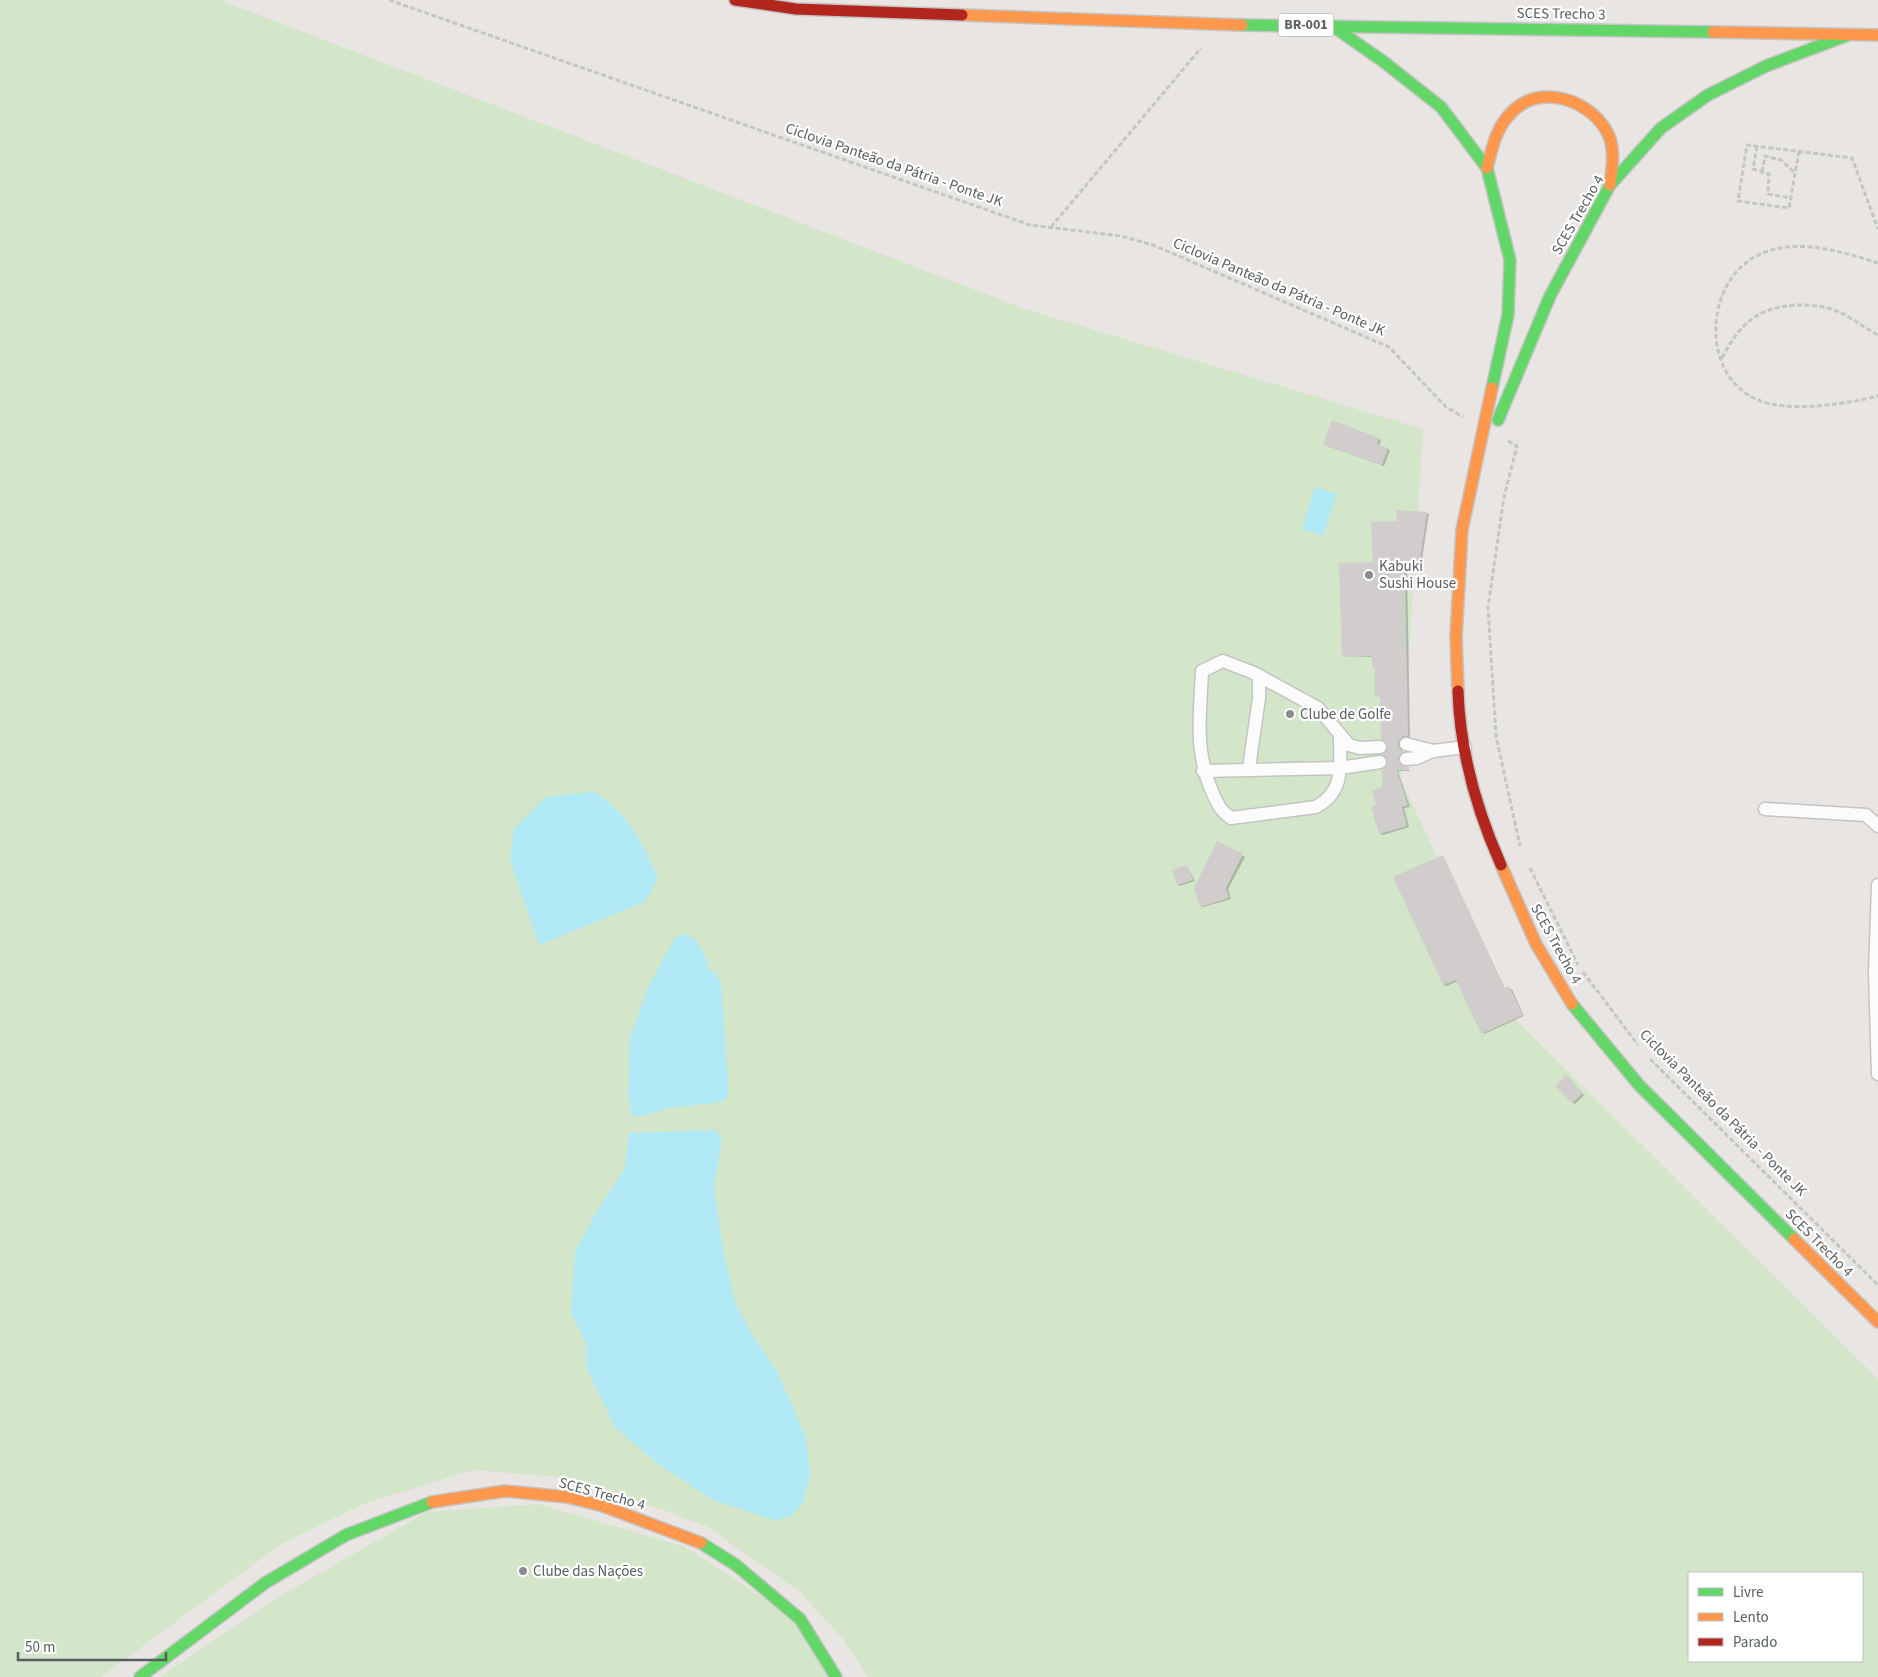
<svg xmlns="http://www.w3.org/2000/svg" width="1878" height="1677" viewBox="0 0 1878 1677" font-family="'Source Sans 3',sans-serif">
  <style>
    .green { fill: #d3e6ca; fill-rule: evenodd }
    .water { fill: #b2e9f6 }
    .shadow { fill: #0003 }
    .building { fill: #d0cdcc }
    .lines { fill: none; stroke-linecap: round; stroke-linejoin: round }
    .lane-casing { stroke: #c3c4c3; stroke-width: 15 }
    .fast-casing { stroke: #c3c4c3; stroke-width: 14 }
    .slow-casing { stroke: #c3c4c3; stroke-width: 14 }
    .jam-casing { stroke: #c3c4c3; stroke-width: 14 }
    .path { stroke: #c1c8c3; stroke-width: 3; stroke-dasharray: 5 2.5; stroke-linecap: butt }
    .lane { stroke: #fcfbfb; stroke-width: 12 }
    .fast { stroke: #63d668; stroke-width: 11 }
    .slow { stroke: #ff974d; stroke-width: 11 }
    .jam { stroke: #b3261e; stroke-width: 11 }
    .poi-dot { fill: #8a8d8e; stroke: #fff; stroke-width: 2 }
    .labels { text-anchor: middle; dominant-baseline: central; stroke-width: 4.5; stroke-linejoin: round; paint-order: stroke }
    .shield { fill: #fff; stroke: #898e90; stroke-width: 1 }
    .shield-label { font-size: 14px; font-weight: bold; fill: #575e61 }
    .street-label { font-size: 15px; fill: #575e61; stroke: #fff }
    .poi-label { font-size: 15px; fill: #575e61; stroke: #fff; text-anchor: start }
  </style>
  <rect width="100%" height="100%" fill="#e8e5e2"/>
  <g class="green">
    <path d="M0,0h220l805,309 398,120 -22,351 110,235 367,364v298h-1010l-25,-38 -43,-47 -94,-66 -132,-48 -101,-8 -110,34 -82,40 -180,133h-101zM1689,1573h173v88h-173z"/>
    <polygon points="538,1504 683,1546 798,1620 829,1677 160,1677 280,1596 427,1512"/>
  </g>
  <g class="water">
    <polygon points="1315,487 1337,494 1323,536 1302,529"/>
    <path d="M594,792c35,22 48,50 64,86l-13,24 -106,43 -29,-85 4,-31 32,-32z"/>
    <path d="M684,934c17,5 22,23 26,39l6,-4v6l5,7 8,113 -7,7 -55,6 -16,6 -19,3 -4,-21 2,-57 18,-52 26,-48z"/>
    <polygon points="716,1130 722,1140 714,1187 723,1250 735,1302 752,1335 777,1371 806,1438 810,1473 803,1504 789,1517 774,1520 713,1500 658,1464 615,1427 586,1367 586,1343 571,1313 575,1252 593,1218 625,1168 629,1133"/>
  </g>
  <g class="shadow">
    <polygon points="1379,439 1381,440 1379,446 1390,450 1384,466 1327,446"/>
    <polygon points="1426,513 1429,514 1421,566 1416,566 1416,570 1407,570 1410,737 1406,737 1400,743 1401,749 1405,754 1400,761 1404,768 1411,771 1398,771 1410,807 1404,808 1409,827 1383,835 1380,833 1378,806 1389,761 1384,754 1389,747 1382,697 1376,696 1376,667 1374,657 1343,656 1374,563 1398,523"/>
    <polygon points="1218,843 1245,857 1228,889 1231,899 1203,907 1201,906"/>
    <polygon points="1443,856 1505,989 1512,989 1524,1016 1484,1034 1458,981 1447,986 1444,985 1395,878"/>
    <polygon points="1187,867 1195,881 1180,886 1178,884"/>
    <polygon points="1569,1078 1584,1095 1575,1104 1572,1102"/>
  </g>
  <g class="building">
    <polygon points="1332,420 1379,438 1377,444 1388,448 1382,465 1323,445"/>
    <polygon points="1396,510 1427,512 1419,565 1414,565 1414,569 1405,570 1408,736 1403,736 1398,742 1398,747 1403,752 1398,759 1402,766 1409,767 1409,770 1397,770 1408,805 1402,807 1407,826 1379,834 1371,807 1376,805 1372,791 1382,787 1382,770 1387,765 1388,761 1383,754 1387,751 1388,746 1381,739 1380,696 1375,696 1375,667 1372,667 1372,656 1342,657 1339,563 1373,562 1371,522 1397,521"/>
    <polygon points="1217,841 1243,854 1226,888 1229,898 1200,907 1194,888"/>
    <polygon points="1443,855 1504,988 1509,986 1523,1015 1481,1034 1456,980 1443,985 1393,877"/>
    <polygon points="1187,865 1193,880 1177,885 1172,870"/>
    <polygon points="1566,1075 1583,1093 1572,1103 1555,1086"/>
  </g>
  <g class="lines">
    <defs>
      <g id="lane">
        <path d="M1340,737c0,29 5,54 -24,70l-85,11c-10,-6 -13,-14 -18,-24 -19,-43 -13,-78 -11,-123l21,-10 31,12 64,35 31,37 11,3 20,-1"/>
        <polyline points="1406,744 1433,751"/>
        <polyline points="1406,759 1417,758 1433,751 1465,747"/>
        <polyline points="1249,768 1259,698 1259,676"/>
        <polyline points="1203,771 1340,768 1380,762"/>
        <polyline points="1765,809 1866,815 1878,826"/>
        <polyline points="1878,885 1875,973 1878,1074"/>
      </g>
      <g id="fast">
        <polyline points="1242,25 1713,32"/>
        <polyline points="1331,25 1384,62 1441,107 1487,168 1510,260 1508,315 1492,388"/>
        <polyline points="1498,420 1550,296 1610,185 1661,128 1708,95 1766,66 1848,35"/>
        <polyline points="1572,1004 1639,1085 1794,1239"/>
        <polyline points="701,1543 736,1565 800,1619 836,1677"/>
        <polyline points="140,1677 265,1583 346,1535 432,1502"/>
      </g>
      <g id="slow">
        <polyline points="962,15 1242,25"/>
        <polyline points="1713,32 1878,35"/>
        <path d="M1487,168c5,-20 9,-40 24,-55 29,-32 83,-12 98,23 6,15 3,33 1,49"/>
        <polyline points="1458,691 1456,637 1462,530 1492,388"/>
        <polyline points="1501,865 1536,944 1572,1004"/>
        <polyline points="1794,1239 1878,1322"/>
        <polyline points="432,1502 505,1491 567,1497 603,1506 701,1543"/>
      </g>
      <g id="jam">
        <polyline points="735,0 796,9 962,15"/>
        <path d="M1458,691c2,60 19,120 43,174"/>
      </g>
    </defs>
    <use href="#lane" class="lane-casing"/>
    <use href="#fast" class="fast-casing"/>
    <use href="#slow" class="slow-casing"/>
    <use href="#jam" class="jam-casing"/>
    <g class="path">
      <polyline points="389,0 1030,225 1121,236 1153,245 1389,347 1446,407 1463,417"/>
      <polyline points="1757,146 1753,169 1769,174 1768,194 1791,198"/>
      <polyline points="1799,151 1789,208 1738,201 1747,145 1852,158 1878,229"/>
      <polyline points="1762,172 1765,156 1781,160 1795,173"/>
      <polyline points="1051,227 1201,48"/>
      <path d="M1878,263c-35,-11 -79,-25 -115,-10 -59,23 -65,122 -5,147 31,13 88,4 120,-4"/>
      <path d="M1722,358c18,-35 37,-52 78,-53 11,0 24,1 34,5 16,6 29,17 44,25"/>
      <polyline points="1508,441 1517,446 1504,497 1488,607 1496,736 1520,846"/>
      <polyline points="1530,868 1578,965"/>
      <polyline points="1583,972 1638,1045"/>
      <polyline points="1650,1059 1878,1285"/>
    </g>
    <use href="#lane" class="lane"/>
    <use href="#fast" class="fast"/>
    <use href="#slow" class="slow"/>
    <use href="#jam" class="jam"/>
  </g>
  <g class="poi-dot">
    <circle cx="1369" cy="575" r="5"/>
    <circle cx="1290" cy="714" r="5"/>
    <circle cx="523" cy="1571" r="5"/>
  </g>
  <g class="labels">
    <rect class="shield" x="1278.5" y="13.5" width="55" height="23" rx="4"/>
    <g class="shield-label">
      <text x="1306" y="25">BR-001</text>
    </g>
    <g class="street-label">
      <text transform="translate(1561 14) rotate(1)">SCES Trecho 3</text>
      <text transform="translate(894 165) rotate(19)">Ciclovia Panteão da Pátria - Ponte JK</text>
      <text transform="translate(1578 215) rotate(-60)">SCES Trecho 4</text>
      <text transform="translate(1279 287) rotate(23)">Ciclovia Panteão da Pátria - Ponte JK</text>
      <text transform="translate(1556 944) rotate(61)">SCES Trecho 4</text>
      <text transform="translate(1723 1113) rotate(45)">Ciclovia Panteão da Pátria - Ponte JK</text>
      <text transform="translate(1819 1243) rotate(45)">SCES Trecho 4</text>
      <text transform="translate(602 1494) rotate(15)">SCES Trecho 4</text>
    </g>
    <g class="poi-label">
      <text x="1379" y="566">Kabuki<tspan x="1379" dy="17">Sushi House</tspan></text>
      <text x="1300" y="714">Clube de Golfe</text>
      <text x="533" y="1571">Clube das Nações</text>
    </g>
  </g>
  <rect x="1688" y="1572" width="175" height="90" fill="#ffffff" stroke="#bcbfc0"/>
  <rect x="1698" y="1588" width="25" height="8" fill="#63d668" stroke="#bcbfc0"/>
  <text x="1733" y="1597" font-size="15" fill="#575e61">Livre</text>
  <rect x="1698" y="1613" width="25" height="8" fill="#ff974d" stroke="#bcbfc0"/>
  <text x="1733" y="1622" font-size="15" fill="#575e61">Lento</text>
  <rect x="1698" y="1638" width="25" height="8" fill="#b3261e" stroke="#bcbfc0"/>
  <text x="1733" y="1647" font-size="15" fill="#575e61">Parado</text>
  <path d="M18 1652v8h148v-8" fill="none" stroke="#575e61" stroke-width="2.5"/>
  <text x="25" y="1652" font-size="15" fill="#575e61" stroke="#ffffff" stroke-width="4" paint-order="stroke">50 m</text>
</svg>
